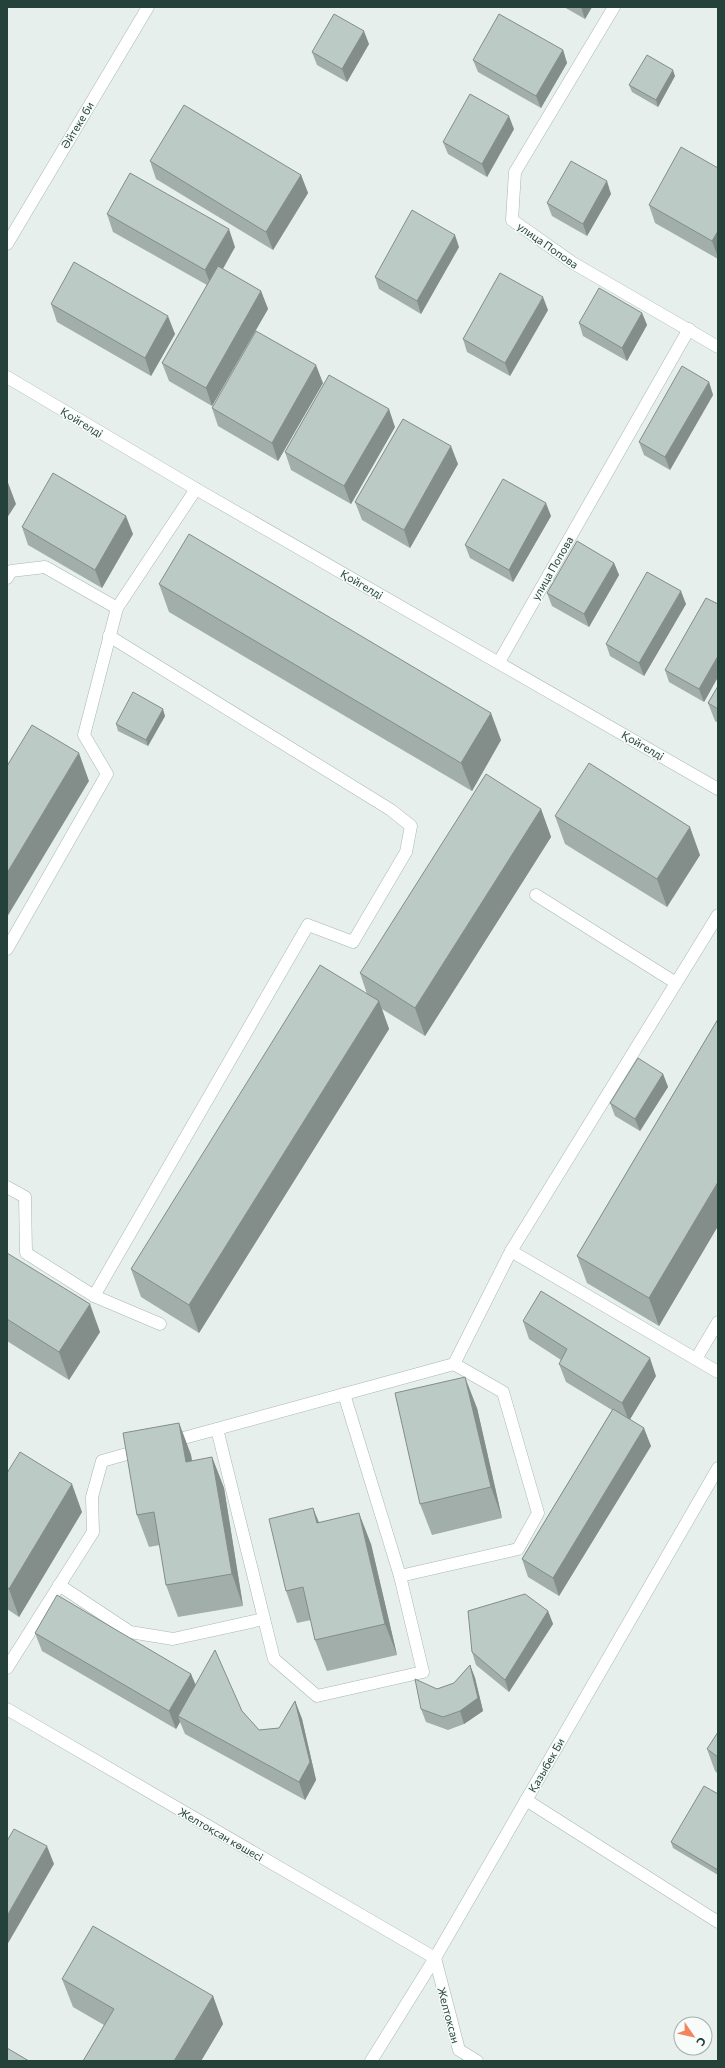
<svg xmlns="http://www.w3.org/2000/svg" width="725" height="2068" viewBox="0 0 725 2068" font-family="Commissioner,sans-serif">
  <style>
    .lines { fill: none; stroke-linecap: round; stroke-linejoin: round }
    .service-casing { stroke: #a8b8b2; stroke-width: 13 }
    .pedestrian-casing { stroke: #a8b8b2; stroke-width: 13 }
    .minor-casing { stroke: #a8b8b2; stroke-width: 13 }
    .tertiary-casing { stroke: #a8b8b2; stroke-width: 13 }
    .service { stroke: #fff; stroke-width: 12 }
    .pedestrian { stroke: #fff; stroke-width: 12 }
    .minor { stroke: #fff; stroke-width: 12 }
    .tertiary { stroke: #fff; stroke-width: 12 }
    .wall { fill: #a1aea9 }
    .shaded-wall { fill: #838d89 }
    .building { fill: #bbcac4; stroke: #838d89 }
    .labels { text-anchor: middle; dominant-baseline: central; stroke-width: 3; stroke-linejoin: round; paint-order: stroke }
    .street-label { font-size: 11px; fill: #24423a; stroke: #f7fbf9 }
  </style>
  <rect width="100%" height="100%" fill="#e6efeb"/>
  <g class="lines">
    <defs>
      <g id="service">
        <polyline points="7,578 11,571 45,567 117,608"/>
        <polyline points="536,895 676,983"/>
        <polyline points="7,949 107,774 84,735 117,608 196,489"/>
        <polyline points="7,1187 25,1197 26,1253 94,1296 160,1324"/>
        <polyline points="511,1251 718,1372"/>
        <polyline points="94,1296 308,925 353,942 406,852 411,826 391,810 109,636"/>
        <polyline points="696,1359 718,1322"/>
        <polyline points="217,1429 274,1659 317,1696 423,1672 400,1576 344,1394"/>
        <polyline points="169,1442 454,1364 511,1251 718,915"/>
        <polyline points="400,1576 518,1549 538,1513 503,1392 454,1364"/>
        <polyline points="59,1585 130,1632 173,1639 264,1619"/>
        <polyline points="7,1668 93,1532 92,1497 102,1461 141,1450"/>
        <polyline points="526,1800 718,1922"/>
      </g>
      <polyline id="pedestrian" points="435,1958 459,2050 477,2061"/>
      <g id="minor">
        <polyline points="614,7 515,172 512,220 573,263 718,347"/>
        <polyline points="499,662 689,329"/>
        <polyline points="7,1709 435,1958"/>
      </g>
      <g id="tertiary">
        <polyline points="7,244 148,7"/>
        <polyline points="7,377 196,489 718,789"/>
        <polyline points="371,2061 435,1958 718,1468"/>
      </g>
    </defs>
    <use href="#service" class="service-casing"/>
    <use href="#pedestrian" class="pedestrian-casing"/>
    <use href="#minor" class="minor-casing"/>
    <use href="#tertiary" class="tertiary-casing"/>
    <use href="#service" class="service"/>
    <use href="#pedestrian" class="pedestrian"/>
    <use href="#minor" class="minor"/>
    <use href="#tertiary" class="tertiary"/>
  </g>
  <g class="wall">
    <polygon points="564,7 592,7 585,19"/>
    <polygon points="369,44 347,82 317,65 312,52"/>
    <polygon points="563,50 567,63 541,108 478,72 473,60"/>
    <polygon points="675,76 658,107 632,92 629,85"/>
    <polygon points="514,129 487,177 448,154 443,142"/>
    <polygon points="150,161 301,175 308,193 273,250 156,179"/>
    <polygon points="718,168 718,259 655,223 649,205"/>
    <polygon points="611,194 587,236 552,216 547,203"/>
    <polygon points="107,214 235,247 223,269 261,291 268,309 212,406 169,381 162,363 207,285 113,232"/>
    <polygon points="459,247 421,314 379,289 375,277"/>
    <polygon points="51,304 175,334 151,376 57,322"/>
    <polygon points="548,310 510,376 467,352 463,339"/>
    <polygon points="642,313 647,325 627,361 583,336 579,323"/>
    <polygon points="709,382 713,395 670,470 644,455 639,442"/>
    <polygon points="323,383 278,461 218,426 212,408"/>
    <polygon points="395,427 351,504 291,470 285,452"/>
    <polygon points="458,464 410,548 362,520 355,502"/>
    <polygon points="551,516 513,582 470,558 465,545"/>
    <polygon points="22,527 133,534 102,588 28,545"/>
    <polygon points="614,563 619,575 589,627 552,606 547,593"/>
    <polygon points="159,584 501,740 472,791 169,612"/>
    <polygon points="686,604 644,676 610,656 606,644"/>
    <polygon points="718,604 718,677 704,702 669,682 665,670"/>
    <polygon points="718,686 718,723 715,721 708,703"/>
    <polygon points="165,716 148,746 118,731 116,724"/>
    <polygon points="541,809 551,837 425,1036 382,1009 389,1029 199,1333 141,1297 131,1269 367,994 360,973"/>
    <polygon points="555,816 700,855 667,907 565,844"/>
    <polygon points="718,1019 718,1226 659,1326 587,1283 577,1256"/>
    <polygon points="663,1074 668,1087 640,1131 615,1116 610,1103"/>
    <polygon points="7,1253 100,1332 69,1380 7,1341"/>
    <polygon points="523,1321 656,1376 630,1419 651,1446 559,1596 528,1577 522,1559 612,1410 566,1382 559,1364 561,1360 529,1339"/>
    <polygon points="477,1408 502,1518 432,1535 420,1504"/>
    <polygon points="179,1423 191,1455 192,1461 212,1457 224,1488 243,1606 178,1617 166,1585 160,1545 149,1547 137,1515"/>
    <polygon points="7,1473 82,1512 19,1617 7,1609"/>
    <polygon points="313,1508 319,1522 371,1544 397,1655 327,1671 315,1640 311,1620 297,1623 286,1591"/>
    <polygon points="548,1611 553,1624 509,1692 476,1665 472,1652"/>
    <polygon points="35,1633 191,1674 196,1685 242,1711 259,1730 279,1728 295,1701 302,1719 316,1780 305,1800 185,1734 180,1722 176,1729 42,1651"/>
    <polygon points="470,1665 475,1678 483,1711 464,1724 448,1730 426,1722 421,1709 437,1689 454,1683"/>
    <polygon points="718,1732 718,1774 715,1771 707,1749"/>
    <polygon points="718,1794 718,1875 673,1848 671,1842"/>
    <polygon points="62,1979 213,1996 223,2024 201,2061 83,2061 104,2025 73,2007"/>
  </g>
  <g class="shaded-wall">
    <polygon points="581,7 592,7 585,19"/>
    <polygon points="364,31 369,44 347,82 342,69"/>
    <polygon points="563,50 567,63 541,108 536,96"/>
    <polygon points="673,70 675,76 658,107 656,100"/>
    <polygon points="509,116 514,129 487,177 482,164"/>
    <polygon points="301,175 308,193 273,250 266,232"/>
    <polygon points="607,181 611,194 587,236 583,224"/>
    <polygon points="229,229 235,247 212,288 205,270"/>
    <polygon points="718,231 718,257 712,241"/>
    <polygon points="455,235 459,247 421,314 417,301"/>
    <polygon points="261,291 268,309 212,406 206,388"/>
    <polygon points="543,297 548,310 510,376 505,363"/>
    <polygon points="642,313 647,325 627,361 622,348"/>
    <polygon points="168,316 175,334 151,376 145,358"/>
    <polygon points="316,365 323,383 278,461 272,443"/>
    <polygon points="709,382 713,395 670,470 665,457"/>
    <polygon points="389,409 395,427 351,504 344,486"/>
    <polygon points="451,446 458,464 410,548 404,530"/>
    <polygon points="7,480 16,504 7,518"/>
    <polygon points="546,503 551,516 513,582 509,570"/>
    <polygon points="126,516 133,534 102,588 95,570"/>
    <polygon points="614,563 619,575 589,627 584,614"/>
    <polygon points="681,591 686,604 644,676 639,663"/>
    <polygon points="718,656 718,677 704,702 699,689"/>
    <polygon points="163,709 165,716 148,746 146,740"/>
    <polygon points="491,713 501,740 472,791 461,763"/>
    <polygon points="79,753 89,781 7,917 7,873"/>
    <polygon points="541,809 551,837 425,1036 415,1008"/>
    <polygon points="690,827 700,855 667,907 657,879"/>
    <polygon points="379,1001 389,1029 199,1333 189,1305"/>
    <polygon points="663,1074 668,1087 640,1131 635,1119"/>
    <polygon points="718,1182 718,1226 659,1326 649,1298"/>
    <polygon points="90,1304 100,1332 69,1380 59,1352"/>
    <polygon points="650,1358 656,1376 629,1421 622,1403"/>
    <polygon points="465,1377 477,1408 502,1518 491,1487"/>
    <polygon points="179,1423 191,1455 197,1493 186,1462"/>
    <polygon points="644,1428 651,1446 559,1596 553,1578"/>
    <polygon points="212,1457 224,1488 243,1606 232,1574"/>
    <polygon points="72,1484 82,1512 19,1617 9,1589"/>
    <polygon points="313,1508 325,1540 317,1523"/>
    <polygon points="359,1513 371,1544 397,1655 385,1624"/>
    <polygon points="548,1611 553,1624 509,1692 505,1680"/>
    <polygon points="470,1665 475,1678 483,1711 464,1724 460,1711"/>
    <polygon points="191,1674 198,1692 178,1716 180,1722 176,1729 169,1711"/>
    <polygon points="295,1701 302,1719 316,1780 305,1800 299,1782"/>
    <polygon points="47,1846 54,1864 7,1945 7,1916"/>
    <polygon points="213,1996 223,2024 201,2061 174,2061"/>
  </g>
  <g class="building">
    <polygon points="334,14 364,31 342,69 312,52"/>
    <polygon points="499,14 563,50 536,96 473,60"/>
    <polygon points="647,55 673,70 656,100 629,85"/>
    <polygon points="470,94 509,116 482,164 443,142"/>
    <polygon points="184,105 301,175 266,232 150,161"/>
    <polygon points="681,147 718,168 718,231 712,241 649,205"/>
    <polygon points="571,161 607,181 583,224 547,203"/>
    <polygon points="130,173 229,229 205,270 107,214"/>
    <polygon points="412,210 455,235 417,301 375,277"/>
    <polygon points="74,262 168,316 145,358 51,304"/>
    <polygon points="218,266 261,291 206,388 162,363"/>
    <polygon points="500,273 543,297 505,363 463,339"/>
    <polygon points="599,288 642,313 622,348 579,323"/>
    <polygon points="256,331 316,365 272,443 212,408"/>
    <polygon points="682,366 709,382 665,457 639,442"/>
    <polygon points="329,375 389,409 344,486 285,452"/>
    <polygon points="403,419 451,446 404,530 355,502"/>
    <polygon points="53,473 126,516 95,570 22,527"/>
    <polygon points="503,479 546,503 509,570 465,545"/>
    <polygon points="189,534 491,713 461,763 159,584"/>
    <polygon points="577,541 614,563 584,614 547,593"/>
    <polygon points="647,572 681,591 639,663 606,644"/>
    <polygon points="706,598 718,604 718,656 699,689 665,670"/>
    <polygon points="718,686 718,709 708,703"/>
    <polygon points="133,692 163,709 146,740 116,724"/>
    <polygon points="32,725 79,753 7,873 7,766"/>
    <polygon points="589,763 690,827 657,879 555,816"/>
    <polygon points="486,774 541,809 415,1008 360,973"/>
    <polygon points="320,965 379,1001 189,1305 131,1269"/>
    <polygon points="718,1019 718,1182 649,1298 577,1256"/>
    <polygon points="638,1058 663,1074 635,1119 610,1103"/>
    <polygon points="7,1253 90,1304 59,1352 7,1319"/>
    <polygon points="541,1291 650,1358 622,1403 559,1364 567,1349 523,1321"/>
    <polygon points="465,1377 491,1487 420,1504 395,1393"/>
    <polygon points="613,1409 644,1428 553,1578 522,1559"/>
    <polygon points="179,1423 186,1462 212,1457 232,1574 166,1585 154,1512 137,1515 123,1433"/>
    <polygon points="20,1452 72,1484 9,1589 7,1587 7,1473"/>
    <polygon points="313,1508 317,1523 359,1513 385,1624 315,1640 303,1587 286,1591 269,1519"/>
    <polygon points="525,1594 548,1611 505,1680 472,1652 468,1611"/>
    <polygon points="57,1595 191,1674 169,1711 35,1633"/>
    <polygon points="215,1650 242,1711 259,1730 279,1728 295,1701 310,1762 299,1782 178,1716"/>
    <polygon points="470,1665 478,1698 460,1711 443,1717 421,1709 415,1679 437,1689 454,1683"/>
    <polygon points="718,1732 718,1757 707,1749"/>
    <polygon points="704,1786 718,1794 718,1870 671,1842"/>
    <polygon points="14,1829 47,1846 7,1916 7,1841"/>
    <polygon points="93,1926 213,1996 174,2061 83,2061 114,2009 62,1979"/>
    <polygon points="7,2048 29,2061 7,2061"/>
  </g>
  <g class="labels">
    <g class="street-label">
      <text transform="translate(77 125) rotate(-59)">Әйтеке би</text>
      <text transform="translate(548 245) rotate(35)">улица Попова</text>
      <text transform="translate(82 422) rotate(31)">Қойгелді</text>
      <text transform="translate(552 568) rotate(-60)">улица Попова</text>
      <text transform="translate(362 584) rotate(30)">Қойгелді</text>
      <text transform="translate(643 745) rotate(30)">Қойгелді</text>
      <text transform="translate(546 1765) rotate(-60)">Қазыбек Би</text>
      <text transform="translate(221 1834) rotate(30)">Желтоқсан көшесі</text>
      <text transform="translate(449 2015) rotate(75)">Желтоксан</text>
    </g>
  </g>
  <rect width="725" height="2068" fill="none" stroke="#24423a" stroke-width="16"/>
  <g transform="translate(693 2036) rotate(124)"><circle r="19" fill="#f7fbf9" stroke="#a3b1ad"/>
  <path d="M0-3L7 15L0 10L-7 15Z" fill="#f4845f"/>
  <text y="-6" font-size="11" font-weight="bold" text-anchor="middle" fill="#24423a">С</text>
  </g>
</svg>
